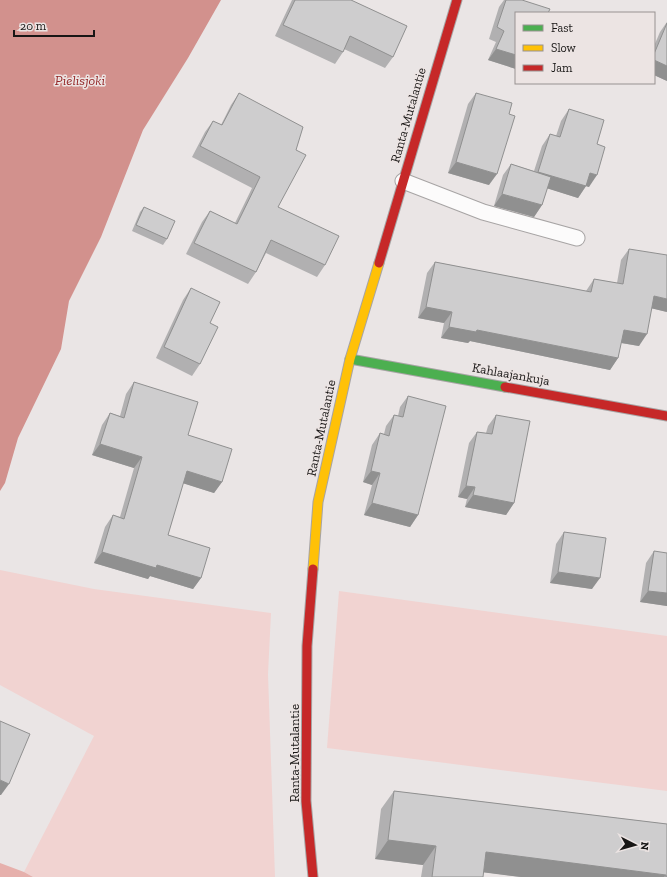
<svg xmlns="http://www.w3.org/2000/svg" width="667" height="877" viewBox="0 0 667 877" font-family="'Zilla Slab',serif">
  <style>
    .green { fill: #f1d3d1 }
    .forest { fill: #e6b0ac }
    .water { fill: #d2918d }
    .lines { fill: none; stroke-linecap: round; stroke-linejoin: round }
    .lane-casing { stroke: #a7a4a4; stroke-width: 17 }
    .fast-casing { stroke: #a7a4a4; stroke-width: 11 }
    .slow-casing { stroke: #a7a4a4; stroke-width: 11 }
    .jam-casing { stroke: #a7a4a4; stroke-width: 11 }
    .lane { stroke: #fcfbfb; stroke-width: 15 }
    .fast { stroke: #4caf50; stroke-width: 9 }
    .slow { stroke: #ffc107; stroke-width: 9 }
    .jam { stroke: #c62828; stroke-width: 9 }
    .wall { fill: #b1b0b1 }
    .shaded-wall { fill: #909090 }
    .building { fill: #cecdce; stroke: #909090 }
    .labels { text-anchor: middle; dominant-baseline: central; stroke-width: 3; stroke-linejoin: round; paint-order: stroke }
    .street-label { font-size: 13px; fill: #181615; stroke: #ece4e3 }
    .water-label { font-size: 14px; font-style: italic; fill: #932526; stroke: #ece4e3 }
  </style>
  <rect width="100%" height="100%" fill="#eae5e5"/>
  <g class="green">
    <polygon points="0,570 94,589 271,613 268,674 275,877 33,877 24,872 94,736 0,685"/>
    <polygon points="339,591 667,636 667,791 327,748"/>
  </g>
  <polygon class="forest" points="0,863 24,872 33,877 0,877"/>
  <polygon class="water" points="0,0 221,0 188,58 143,130 101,237 69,301 61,349 18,438 5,483 0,491"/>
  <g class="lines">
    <defs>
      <polyline id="lane" points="403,181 483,212 577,238"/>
      <polyline id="fast" points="350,359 505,387"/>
      <polyline id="slow" points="313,569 318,502 350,359 379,263"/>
      <g id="jam">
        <polyline points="379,263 457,0"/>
        <polyline points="505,387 667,416"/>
        <polyline points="313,569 307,646 306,801 313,877"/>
      </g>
    </defs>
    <use href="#lane" class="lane-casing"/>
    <use href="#fast" class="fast-casing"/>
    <use href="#slow" class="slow-casing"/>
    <use href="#jam" class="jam-casing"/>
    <use href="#lane" class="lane"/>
    <use href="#fast" class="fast"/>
    <use href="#slow" class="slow"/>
    <use href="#jam" class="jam"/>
  </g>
  <g class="wall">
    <polygon points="292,0 351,0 393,57 385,68 344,49 343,52 335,64 275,36"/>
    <polygon points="504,0 522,0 516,13 516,69 488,60 496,42 489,39 499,7"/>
    <polygon points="667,22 667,81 654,75 654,46 660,32"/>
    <polygon points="239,93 278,207 325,265 317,277 266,253 256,272 248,284 186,254 202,222 210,211 235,223 252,188 192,157 205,132 213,121 221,125 231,105"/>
    <polygon points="476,93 489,185 448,173 468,104"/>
    <polygon points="569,109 597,144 589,187 586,186 578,198 547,188 542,205 534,217 494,206 503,175 511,164 534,171 542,146 550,134 556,136 561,121"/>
    <polygon points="144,207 167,239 163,245 132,231 140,212"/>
    <polygon points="629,249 667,312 651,308 639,346 621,343 618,358 610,370 470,341 468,343 441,338 444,323 418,318 427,273 435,262 586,291 594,279 617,283 621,260"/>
    <polygon points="191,288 210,323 200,364 192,376 156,358 183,300"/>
    <polygon points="134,382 188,435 222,482 214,493 183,483 168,535 201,578 193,589 150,576 148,579 94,563 105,527 113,515 120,517 134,468 92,455 102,425 110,413 120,416 126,394"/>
    <polygon points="408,396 418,515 410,527 364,515 372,485 363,482 372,445 380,433 384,434 386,426 394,415 398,416 400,407"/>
    <polygon points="496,415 514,503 506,515 465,507 467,499 458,497 469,443 477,432 486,433 488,426"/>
    <polygon points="564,532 592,589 550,583 556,544"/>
    <polygon points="654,551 667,606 640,602 646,563"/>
    <polygon points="394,791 667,824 667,877 521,877 483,872 483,877 421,877 423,865 375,859 381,809"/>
  </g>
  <g class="shaded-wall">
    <polygon points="496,49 516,55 516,69 488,60"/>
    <polygon points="654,60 667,66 667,81 654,75"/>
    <polygon points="456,162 497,174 489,185 448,173"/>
    <polygon points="538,172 586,186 578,198 530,183"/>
    <polygon points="590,173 597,175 589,187 582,185"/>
    <polygon points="502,194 542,205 534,217 494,206"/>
    <polygon points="654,296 667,299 667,312 646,307"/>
    <polygon points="426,307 452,312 444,323 418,318"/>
    <polygon points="449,327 477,330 618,358 610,370 470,341 468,343 441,338"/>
    <polygon points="624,330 647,334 639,346 616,342"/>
    <polygon points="100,444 142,457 134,468 92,455"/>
    <polygon points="187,471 222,482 214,493 179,482"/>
    <polygon points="371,471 380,473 372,485 363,482"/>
    <polygon points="466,486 475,487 467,499 458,497"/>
    <polygon points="473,495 514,503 506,515 465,507"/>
    <polygon points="372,503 418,515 410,527 364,515"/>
    <polygon points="102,552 157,565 201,578 193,589 150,576 148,579 94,563"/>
    <polygon points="558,572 600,578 592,589 550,583"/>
    <polygon points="648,591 667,593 667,606 640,602"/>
    <polygon points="0,780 9,784 1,795 0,795"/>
    <polygon points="388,840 436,846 423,865 375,859"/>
    <polygon points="486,852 666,875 664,877 521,877 473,871"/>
  </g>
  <g class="building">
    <polygon points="295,0 351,0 407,26 393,57 350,36 343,52 283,25"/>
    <polygon points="506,0 522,0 550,9 548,13 516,13 516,55 496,49 504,31 497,27"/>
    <polygon points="667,23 667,66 654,60 654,54"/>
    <polygon points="239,93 303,127 296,150 306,155 278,207 339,236 325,265 271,240 256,272 194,243 210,211 237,224 260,177 200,146 213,121 222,125"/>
    <polygon points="476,93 512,103 509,114 515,116 497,174 456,162"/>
    <polygon points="569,109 604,120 597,144 605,147 597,175 590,173 586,186 538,172 550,134 560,137"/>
    <polygon points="511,164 551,177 542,205 502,194"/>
    <polygon points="144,207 175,221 167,239 136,225"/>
    <polygon points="629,249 667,255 667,299 654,296 647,334 624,330 618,358 477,330 476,332 449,327 452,312 426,307 435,262 591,292 594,279 623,284"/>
    <polygon points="191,288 220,302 210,323 218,327 200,364 164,347"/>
    <polygon points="134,382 198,402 188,435 232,449 222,482 187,471 168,535 210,548 201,578 157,565 156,568 102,552 113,515 124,519 142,457 100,444 110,413 124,418"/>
    <polygon points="408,396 446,406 418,515 372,503 380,473 371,471 380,433 389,436 394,415 403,417"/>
    <polygon points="496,415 530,421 514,503 473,495 475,487 466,486 477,432 492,434"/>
    <polygon points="564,532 606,538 600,578 558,572"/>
    <polygon points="654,551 667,553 667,593 648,591"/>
    <polygon points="0,721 30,734 9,784 0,780"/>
    <polygon points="394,791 667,824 667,877 666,877 666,875 486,852 483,877 432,877 436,846 388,840"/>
  </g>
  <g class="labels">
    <g class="street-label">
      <text transform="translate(408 115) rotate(-74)">Ranta-Mutalantie</text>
      <text transform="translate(511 374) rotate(10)">Kahlaajankuja</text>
      <text transform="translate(321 428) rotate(-78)">Ranta-Mutalantie</text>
      <text transform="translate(294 753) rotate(-90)">Ranta-Mutalantie</text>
    </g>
    <g class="water-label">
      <text x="80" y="80">Pielisjoki</text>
    </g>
  </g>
  <rect x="515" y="12" width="140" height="72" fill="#ece4e3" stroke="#979291"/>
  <rect x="523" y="25" width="20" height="6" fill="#4caf50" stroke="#979291"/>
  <text x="551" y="32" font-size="12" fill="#181615">Fast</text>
  <rect x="523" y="45" width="20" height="6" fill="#ffc107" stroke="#979291"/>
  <text x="551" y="52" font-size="12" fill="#181615">Slow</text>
  <rect x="523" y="65" width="20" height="6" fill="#c62828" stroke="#979291"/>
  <text x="551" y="72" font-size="12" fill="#181615">Jam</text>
  <g transform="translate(635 845) rotate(96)" stroke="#ece4e3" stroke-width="3" paint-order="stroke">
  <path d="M0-3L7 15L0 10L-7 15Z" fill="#181615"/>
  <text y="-6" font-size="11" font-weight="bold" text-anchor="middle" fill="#181615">N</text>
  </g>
  <path d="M14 30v6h80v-6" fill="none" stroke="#181615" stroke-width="2"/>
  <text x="20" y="30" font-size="12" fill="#181615" stroke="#ece4e3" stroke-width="3" paint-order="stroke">20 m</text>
</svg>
